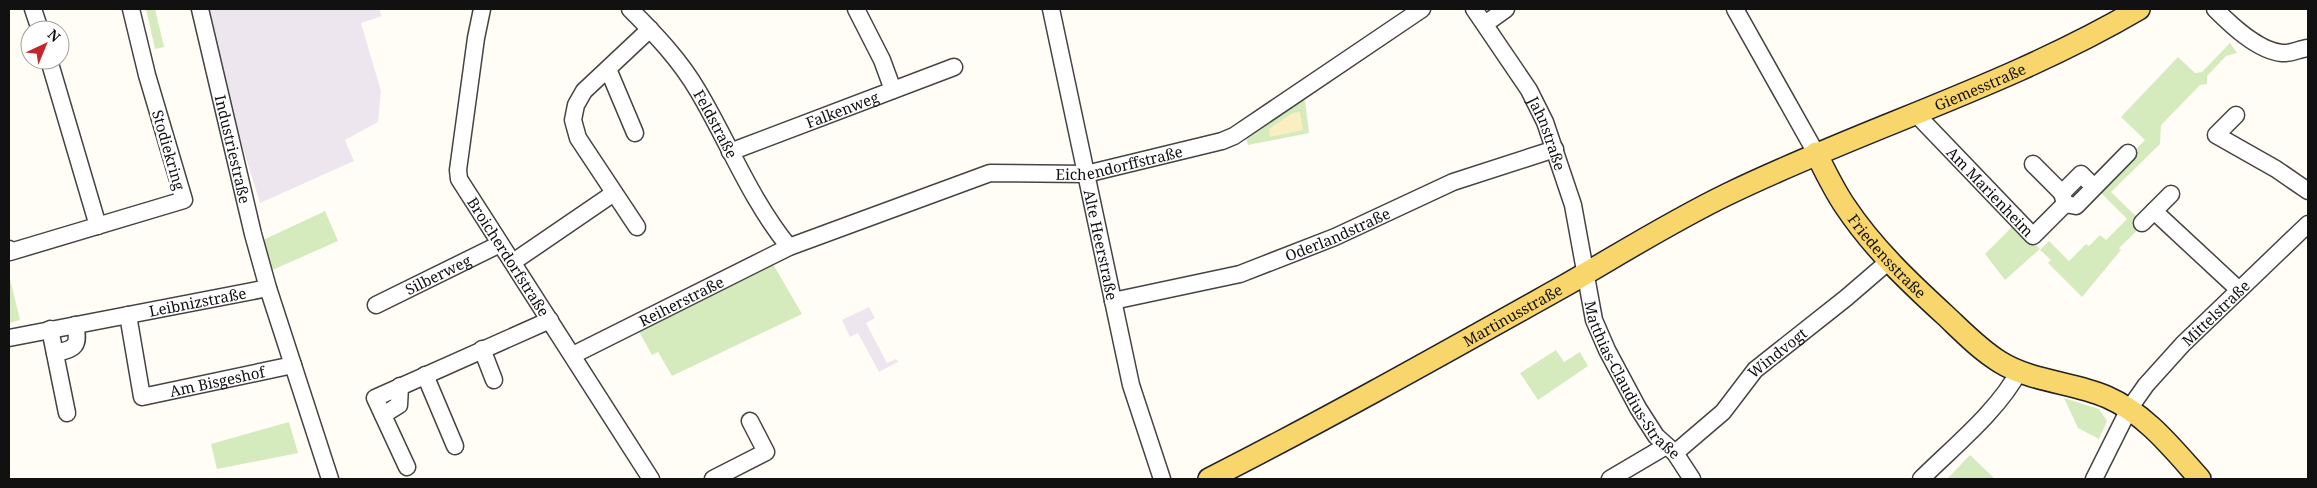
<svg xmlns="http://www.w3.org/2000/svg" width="2317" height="488" viewBox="0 0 2317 488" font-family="'Noto Serif',serif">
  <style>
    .industrial { fill: #eee6ef }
    .green { fill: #d5ebbd }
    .sand { fill: #fbeec1 }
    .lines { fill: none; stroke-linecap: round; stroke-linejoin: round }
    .minor-casing { stroke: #444; stroke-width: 19 }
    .major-casing { stroke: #222; stroke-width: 24 }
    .minor { stroke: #fff; stroke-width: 16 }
    .major { stroke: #f9d66b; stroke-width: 21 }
    .labels { text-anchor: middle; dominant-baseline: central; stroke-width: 5; stroke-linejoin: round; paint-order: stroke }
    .street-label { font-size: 15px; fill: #111; stroke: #fff }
  </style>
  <rect width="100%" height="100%" fill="#fffdf5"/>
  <g class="industrial">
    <polygon points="200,9 379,9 382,16 361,23 381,91 378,122 345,140 354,161 260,203"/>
    <polygon points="869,307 875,318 866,323 887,363 896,359 898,362 879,372 858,333 850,337 842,320"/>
  </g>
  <g class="green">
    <polygon points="146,9 155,9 164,47 155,49"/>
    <polygon points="2230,43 2237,53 2226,56 2207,76 2207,84 2200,85 2161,125 2160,144 2111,192 2144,224 2119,248 2121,250 2082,297 2048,263 2051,260 2040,250 2049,241 2069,261 2086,244 2089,246 2100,235 2106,240 2127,219 2100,192 2100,186 2145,140 2121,117 2178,57 2195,73 2202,72"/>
    <polygon points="1301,97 1305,101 1309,133 1248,145 1246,137"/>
    <polygon points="325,211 338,241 270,271 263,240"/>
    <polygon points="2014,225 2040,249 2005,280 1985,254"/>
    <polygon points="770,259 802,314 672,376 658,352 652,355 636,326"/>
    <polygon points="9,275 20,320 9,323"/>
    <polygon points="1556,350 1564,362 1580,352 1588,366 1538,400 1520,373"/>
    <polygon points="2064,398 2099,409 2107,421 2099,439 2078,428"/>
    <polygon points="289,422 298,453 217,469 211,444"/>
    <polygon points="1970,455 1995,479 1947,479"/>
  </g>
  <polygon class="sand" points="1300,112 1303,130 1270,137 1269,129 1293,113"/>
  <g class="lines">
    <defs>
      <g id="minor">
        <polyline points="33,9 40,30"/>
        <path id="s1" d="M200,9l53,225 15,54 62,191"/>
        <path id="s2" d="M482,9l-6,29 -18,132 1,9 192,300"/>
        <path id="s3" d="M630,9c25,25 50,51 68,82 31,52 52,108 91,156"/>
        <polyline points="856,9 882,60 893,90"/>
        <path id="s4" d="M1051,9l80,376 31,94"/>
        <path id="s5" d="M1474,9l55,81 16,32 28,83 21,115 13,30 31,58 18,28 19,17 17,26"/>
        <polyline points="1735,9 1816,153"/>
        <path d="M2215,9c16,16 43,42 67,44 9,1 17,-4 26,-5"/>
        <polyline points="1485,24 1506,9"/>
        <polyline points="49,60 98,226"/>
        <polyline points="608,69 635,133"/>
        <path id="s6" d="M1917,115l116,121 32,-32 11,2 52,-53"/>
        <polyline points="2236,115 2216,135 2276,169 2308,191"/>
        <path id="s7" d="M730,152l224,-85"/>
        <polyline points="2033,164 2062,193"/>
        <polyline points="2065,204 2062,193 2081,174 2094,187"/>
        <polyline points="2154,211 2239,290"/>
        <polyline points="2142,223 2171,194"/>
        <polyline points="637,227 578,138 573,120 576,105 584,91 650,29"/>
        <polyline points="9,249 10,252 184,200 147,75 131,9"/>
        <polyline points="513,262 614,193"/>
        <path id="s8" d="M1113,301l127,-27 95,-37 118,-55 102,-33"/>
        <path id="s9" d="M376,305l124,-61"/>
        <path id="s10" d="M128,315l14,82 151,-32"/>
        <polyline points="50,329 67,413"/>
        <path id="s11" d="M9,338l259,-50"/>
        <polyline points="482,349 494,380"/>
        <path d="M55,353c20,-4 25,-7 20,-28"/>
        <path id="s12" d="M573,355l216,-108 201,-74 96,1 136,-33 12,-5 188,-127"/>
        <polyline points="425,375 455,446"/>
        <polyline points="383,415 399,405 400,386"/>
        <path id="s13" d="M1675,453l48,-41 32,-42 91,-72 43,-37"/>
        <polyline points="407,467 375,398 550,320"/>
        <polyline points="713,479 766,452 750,421"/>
        <polyline points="1610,479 1666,446"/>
        <path d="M1921,479c31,-31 78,-69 98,-108"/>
        <path id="s14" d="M2094,479l35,-70 17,-24 37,-41 125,-120"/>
      </g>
      <g id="major">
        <path id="s15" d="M1816,153c9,18 18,37 29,53 28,42 64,76 100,109 17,16 34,34 55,47 32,20 73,20 107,35 39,17 66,52 93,82"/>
        <path id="s16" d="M1209,479c120,-61 237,-127 355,-193 54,-31 108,-65 164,-92 136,-66 280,-108 411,-185"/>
      </g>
    </defs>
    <use href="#minor" class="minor-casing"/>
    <use href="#major" class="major-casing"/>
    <use href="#minor" class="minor"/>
    <use href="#major" class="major"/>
  </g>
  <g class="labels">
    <g class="street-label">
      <text stroke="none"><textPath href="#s16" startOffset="866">Giemesstraße</textPath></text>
      <text stroke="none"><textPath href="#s7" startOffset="120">Falkenweg</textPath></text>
      <text stroke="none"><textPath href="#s3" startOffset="144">Feldstraße</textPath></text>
      <text stroke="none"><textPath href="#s5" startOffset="145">Jahnstraße</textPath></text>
      <text stroke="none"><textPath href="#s1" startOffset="144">Industriestraße</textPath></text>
      <text transform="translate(169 150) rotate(74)">Stodiekring</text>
      <text stroke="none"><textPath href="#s12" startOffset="586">Eichendorffstraße</textPath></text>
      <text stroke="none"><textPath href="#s6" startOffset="106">Am Marienheim</textPath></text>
      <text stroke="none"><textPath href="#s8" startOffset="235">Oderlandstraße</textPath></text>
      <text stroke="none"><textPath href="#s4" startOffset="241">Alte Heerstraße</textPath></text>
      <text stroke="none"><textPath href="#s2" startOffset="264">Broicherdorfstraße</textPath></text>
      <text stroke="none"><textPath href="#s15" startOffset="126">Friedensstraße</textPath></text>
      <text stroke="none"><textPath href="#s9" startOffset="69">Silberweg</textPath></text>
      <text stroke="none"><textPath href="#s12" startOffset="121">Reiherstraße</textPath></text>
      <text stroke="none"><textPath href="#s11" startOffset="192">Leibnizstraße</textPath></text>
      <text stroke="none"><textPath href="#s14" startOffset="208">Mittelstraße</textPath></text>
      <text stroke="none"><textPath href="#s16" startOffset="345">Martinusstraße</textPath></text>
      <text stroke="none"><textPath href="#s13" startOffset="144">Windvogt</textPath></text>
      <text stroke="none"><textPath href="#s5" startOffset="409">Matthias-Claudius-Straße</textPath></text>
      <text stroke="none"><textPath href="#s10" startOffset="160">Am Bisgeshof</textPath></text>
    </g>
  </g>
  <rect width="2317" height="488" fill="none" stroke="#111111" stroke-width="20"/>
  <g transform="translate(45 45) rotate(44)"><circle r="24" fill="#ffffff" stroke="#a0a0a0"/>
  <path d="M0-4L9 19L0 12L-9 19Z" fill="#c4262e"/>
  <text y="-8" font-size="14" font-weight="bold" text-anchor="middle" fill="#111111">N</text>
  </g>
</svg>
